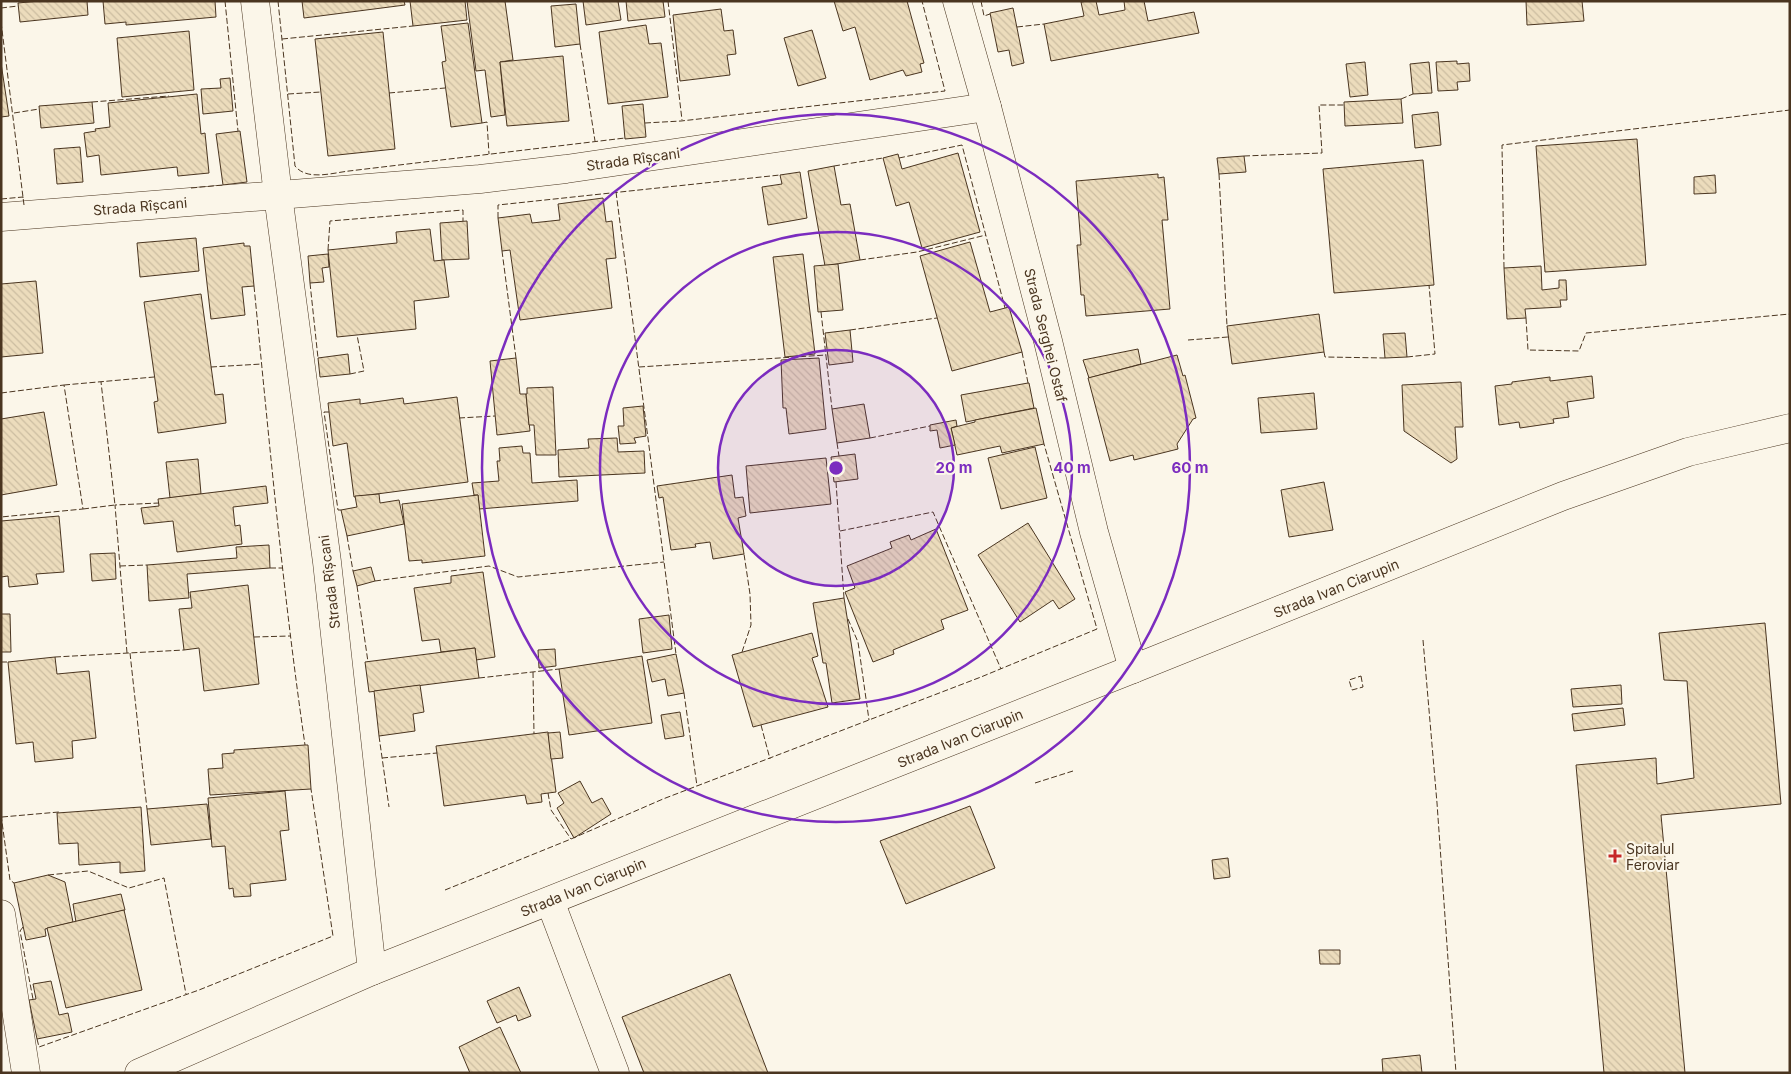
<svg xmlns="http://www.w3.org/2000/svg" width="1791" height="1074" viewBox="0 0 1791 1074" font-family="Inter,sans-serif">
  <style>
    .building { fill: url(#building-back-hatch); stroke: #4a3520 }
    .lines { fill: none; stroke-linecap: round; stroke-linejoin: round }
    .minor-casing { stroke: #4a3520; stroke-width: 29 }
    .minor { stroke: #fbf6e9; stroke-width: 28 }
    .fence { stroke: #4a3520; stroke-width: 1; stroke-dasharray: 6 2.5; stroke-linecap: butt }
    .ring { fill: none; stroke: #7b2cbf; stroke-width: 2.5 }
    .poi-dot { fill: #c62828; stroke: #fbf6e9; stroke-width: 2 }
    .labels { text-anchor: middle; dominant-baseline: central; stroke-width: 4; stroke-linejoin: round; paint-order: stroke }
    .street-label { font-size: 14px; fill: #4a3520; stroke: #fbf6e9 }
    .poi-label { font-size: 14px; fill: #4a3520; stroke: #fbf6e9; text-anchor: start }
    .centre { fill: #7b2cbf; stroke: #fbf6e9; stroke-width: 2.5 }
    .ring-label { font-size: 15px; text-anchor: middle; font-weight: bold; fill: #7b2cbf; stroke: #fbf6e9; stroke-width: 4; stroke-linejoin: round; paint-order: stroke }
  </style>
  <defs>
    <pattern id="building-back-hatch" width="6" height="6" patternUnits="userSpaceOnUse" patternTransform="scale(1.25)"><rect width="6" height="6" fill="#ecdcbc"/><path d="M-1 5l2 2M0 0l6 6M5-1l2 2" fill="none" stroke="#ccbda1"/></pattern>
  </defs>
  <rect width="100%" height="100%" fill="#fbf6e9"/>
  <g class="building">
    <polygon points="39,1 87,1 88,15 20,22 18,3"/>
    <polygon points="103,1 215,1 216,17 126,25 126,22 105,24"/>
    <polygon points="302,1 404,1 405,5 304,18"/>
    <polygon points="410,1 465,1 467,20 413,26"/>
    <polygon points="467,1 505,1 513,60 500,62 505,115 491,117 485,70 476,71"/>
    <polygon points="583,1 618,1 621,20 586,25"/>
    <polygon points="626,1 663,1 665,17 628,21"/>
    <polygon points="834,1 907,1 924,63 920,64 922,72 906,76 903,70 870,80 855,27 843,31"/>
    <polygon points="1088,1 1096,1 1099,15 1125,10 1124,1 1144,1 1148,21 1194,12 1199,33 1051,61 1044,24 1084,16 1081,2"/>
    <polygon points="1526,1 1582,1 1584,21 1527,25"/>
    <polygon points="576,4 580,44 555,47 551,6"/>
    <polygon points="1013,8 1024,63 1012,66 1009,50 998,52 990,13"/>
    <polygon points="721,9 724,31 733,30 736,54 727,55 730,75 680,81 673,15"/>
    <polygon points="468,23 482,123 451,127 442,62 446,61 441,26"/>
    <polygon points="646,25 649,44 661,43 668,97 608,104 599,32"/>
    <polygon points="812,30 826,78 798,86 784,38"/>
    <polygon points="189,31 194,90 122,97 117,38"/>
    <polygon points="383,32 395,149 328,156 315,39"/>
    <polygon points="563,56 569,121 507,126 500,62"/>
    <polygon points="1457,61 1457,64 1469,63 1470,81 1457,82 1458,90 1438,91 1436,62"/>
    <polygon points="1365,62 1368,95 1350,97 1346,64"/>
    <polygon points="1429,62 1432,93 1413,94 1410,64"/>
    <polygon points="1,63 9,116 1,117"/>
    <polygon points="230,78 233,111 203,114 201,89 221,88 220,79"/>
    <polygon points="197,94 201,134 205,133 209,173 178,176 177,167 101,175 99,155 87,157 84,133 96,131 95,129 110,127 108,103"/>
    <polygon points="1401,99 1403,123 1345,126 1344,102"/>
    <polygon points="92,102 94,123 41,128 39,106"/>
    <polygon points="643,104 646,137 625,139 622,106"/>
    <polygon points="1438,112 1441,145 1415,148 1412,115"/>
    <polygon points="240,131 247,182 223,185 216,134"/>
    <polygon points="1637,139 1646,265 1545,272 1536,146"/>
    <polygon points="80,147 83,182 57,184 54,149"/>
    <polygon points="958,153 980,232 922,248 909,202 896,206 883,158 898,154 902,169"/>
    <polygon points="1244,156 1246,172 1219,174 1217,158"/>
    <polygon points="1423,160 1434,285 1334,293 1323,169"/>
    <polygon points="834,166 841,205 850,204 860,260 825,266 808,171"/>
    <polygon points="800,172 807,218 768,225 762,187 782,184 780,175"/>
    <polygon points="1158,174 1158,178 1164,177 1168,220 1162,220 1170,309 1086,316 1084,295 1081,295 1077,245 1081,245 1076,181"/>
    <polygon points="1715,175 1716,193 1694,194 1694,177"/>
    <polygon points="603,198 606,222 612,221 616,258 606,259 612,308 520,320 510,250 502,251 498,218 530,214 532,223 560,220 558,204"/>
    <polygon points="467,221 469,259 442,260 440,223"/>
    <polygon points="430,229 434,261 444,260 449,297 414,301 416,329 337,337 328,250 397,243 396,232"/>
    <polygon points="196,238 199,271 140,277 137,243"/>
    <polygon points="970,242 990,312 1009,307 1022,352 952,371 920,256"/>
    <polygon points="244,243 244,246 250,246 254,286 242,287 245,315 211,319 203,248"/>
    <polygon points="328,254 329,267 322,268 324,282 310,283 308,256"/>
    <polygon points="803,254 815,354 785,357 773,257"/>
    <polygon points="838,264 843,310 818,312 814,266"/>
    <polygon points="1541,266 1542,290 1559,288 1559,280 1566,280 1567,300 1560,300 1561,307 1525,309 1526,318 1507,319 1504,268"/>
    <polygon points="36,281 43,353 1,357 1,284"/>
    <polygon points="201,294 215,395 223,394 226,423 158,433 154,402 158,401 144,302"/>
    <polygon points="1319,314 1324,352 1232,364 1227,326"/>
    <polygon points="850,330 853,362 829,365 825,333"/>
    <polygon points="1405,333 1407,357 1385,358 1383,334"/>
    <polygon points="1138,349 1141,364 1089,378 1083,360"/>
    <polygon points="348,354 350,374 320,377 318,358"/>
    <polygon points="1177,355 1183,376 1185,375 1196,418 1193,419 1177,444 1178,449 1134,460 1133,455 1110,461 1088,378"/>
    <polygon points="516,358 520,394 526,394 530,431 497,435 490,361"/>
    <polygon points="819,358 826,429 789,434 786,408 783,408 781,360"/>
    <polygon points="1592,376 1594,398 1567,402 1569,417 1553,419 1554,423 1520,428 1519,422 1499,425 1495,386 1512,384 1512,382 1550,377 1550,381"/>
    <polygon points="1461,382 1463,427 1455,427 1457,459 1451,463 1404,431 1402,385"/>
    <polygon points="1028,383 1029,383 1034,408 966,422 961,395"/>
    <polygon points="553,387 556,455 536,455 534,425 529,425 526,394 527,394 527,388"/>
    <polygon points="1314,393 1317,429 1261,433 1258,398"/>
    <polygon points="457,397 468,482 354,497 347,443 333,446 328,403 360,399 360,404 403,398 404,404"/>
    <polygon points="864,404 870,438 837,443 832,409"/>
    <polygon points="643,406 646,436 634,438 636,443 620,444 618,426 624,426 623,408"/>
    <polygon points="1036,408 1044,444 1002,453 1000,446 957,455 951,428 975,422 975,420"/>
    <polygon points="44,412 57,485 1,495 1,419"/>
    <polygon points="956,420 957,426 951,428 955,445 940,448 937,430 930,431 930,425"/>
    <polygon points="617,438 618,452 644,451 645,473 559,477 558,450 589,448 588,439"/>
    <polygon points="522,446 523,453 530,453 532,483 577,480 578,501 479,509 478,495 474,495 472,483 499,481 497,461 500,461 499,448"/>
    <polygon points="1035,447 1047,498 1001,509 988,458"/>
    <polygon points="855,454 858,479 834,482 831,457"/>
    <polygon points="826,458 831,504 750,513 746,466"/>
    <polygon points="198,459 201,494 170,498 166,462"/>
    <polygon points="732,475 735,498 743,497 746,516 738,518 744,554 713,559 710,542 695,544 696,547 671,550 663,497 659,498 657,486"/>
    <polygon points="1324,482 1333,530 1289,537 1281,490"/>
    <polygon points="266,486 268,503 233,507 235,526 240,525 242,544 177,552 173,521 144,524 141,508 159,506 158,499"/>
    <polygon points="379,494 380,503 399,500 404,524 347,536 341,510 357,507 355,496"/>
    <polygon points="478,495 485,556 422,563 422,560 409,561 402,504"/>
    <polygon points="59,516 64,572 36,574 38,584 9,587 8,576 1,577 1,521"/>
    <polygon points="1028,523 1075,599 1059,609 1053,600 1020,622 978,555"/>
    <polygon points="936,529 968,610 941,620 944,629 893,650 894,654 873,662 845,592 855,588 847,566 892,548 890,542 909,535 911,540"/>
    <polygon points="269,545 270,568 187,574 189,598 149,601 147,565 237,558 236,547"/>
    <polygon points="115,553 116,579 92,581 90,554"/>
    <polygon points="371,567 375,581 357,586 353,571"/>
    <polygon points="483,572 495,657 476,660 475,648 441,652 439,639 422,641 414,588 451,583 451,576"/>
    <polygon points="248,585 259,684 204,691 199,648 184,650 179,609 192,608 190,592"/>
    <polygon points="844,598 860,699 832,703 826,663 823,663 813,603"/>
    <polygon points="1,614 10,614 11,652 1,652"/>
    <polygon points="669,615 672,649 643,653 639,619"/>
    <polygon points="1765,623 1781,804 1661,815 1685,1073 1604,1073 1576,765 1656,758 1657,784 1694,778 1687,681 1664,680 1659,633"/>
    <polygon points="812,633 818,656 812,658 828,707 753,727 732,655"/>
    <polygon points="475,648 479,678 369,692 365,662"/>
    <polygon points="555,649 556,666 539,668 538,650"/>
    <polygon points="676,654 684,693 668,696 665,679 652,682 647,660"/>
    <polygon points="642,656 652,723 569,735 559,669"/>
    <polygon points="55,657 57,674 89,671 96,738 72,741 73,758 35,762 33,742 16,744 8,662"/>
    <polygon points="420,685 424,712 413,714 415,731 379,736 374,691"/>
    <polygon points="1621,685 1622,704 1573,707 1571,689"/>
    <polygon points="1623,708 1625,725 1574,731 1572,714"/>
    <polygon points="680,712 684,736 665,739 661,715"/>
    <polygon points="548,732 556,792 541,794 542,802 527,804 525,795 444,806 436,746"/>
    <polygon points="560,732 563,758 551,759 548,733"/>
    <polygon points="305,745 308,745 311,789 210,795 208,769 223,768 222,754 234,753 234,750"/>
    <polygon points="580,781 592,803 602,798 611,814 574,838 557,808 564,803 558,793"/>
    <polygon points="285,791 289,830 280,831 286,880 250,884 251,896 234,897 233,888 229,889 225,846 212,847 208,798"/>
    <polygon points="207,804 211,839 151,845 147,809"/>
    <polygon points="970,806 995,868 906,904 880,841"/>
    <polygon points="141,807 145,871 120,873 120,862 79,865 78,843 59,844 57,813"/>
    <polygon points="1228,858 1230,877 1214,879 1212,860"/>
    <polygon points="48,875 65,882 73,922 45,929 46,936 26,940 14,883"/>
    <polygon points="121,894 125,910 76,922 73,904"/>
    <polygon points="124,910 142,990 66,1008 47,928"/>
    <polygon points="1319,950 1340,950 1340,964 1320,964"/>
    <polygon points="730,974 768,1073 644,1073 622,1017"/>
    <polygon points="51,981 59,1015 68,1013 72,1032 37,1039 29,1000 36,999 33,984"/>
    <polygon points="519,987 531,1016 518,1021 516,1015 497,1023 487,1001"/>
    <polygon points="500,1027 521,1073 470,1073 459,1047"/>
    <polygon points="1420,1055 1422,1073 1383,1073 1382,1059"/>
  </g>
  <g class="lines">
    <defs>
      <g id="minor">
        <polyline points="255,1 278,195 327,562 372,971"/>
        <polyline points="957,1 987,107 1048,341 1094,532 1133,669"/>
        <polyline points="1,217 480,179 566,169 987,107"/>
        <polyline points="550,901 615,1073"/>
        <polyline points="1,914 26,1073"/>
        <polyline points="139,1073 372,971 1133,669 1563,496 1688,452 1790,428"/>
      </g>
    </defs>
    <use href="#minor" class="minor-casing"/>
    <use href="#minor" class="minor"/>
    <g class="fence">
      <polyline points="225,1 238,131"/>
      <path d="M278,1l17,165c12,15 37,7 54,5l276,-33"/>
      <polyline points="668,1 682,120"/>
      <polyline points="981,1 984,16 990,14"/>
      <polyline points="1,8 18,6"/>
      <polyline points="1,22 24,205"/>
      <polyline points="1017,27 1044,24"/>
      <polyline points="282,39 413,26"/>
      <polyline points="580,44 595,141"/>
      <polyline points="389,93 445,88"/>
      <polyline points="288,94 321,92"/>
      <polyline points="1401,99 1413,94"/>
      <polyline points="92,102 169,96"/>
      <polyline points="14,113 39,109"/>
      <polyline points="482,123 487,122 489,154"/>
      <polyline points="645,123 681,121 945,91 922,1"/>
      <polyline points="1244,156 1322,153 1319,105 1344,105"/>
      <polyline points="899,158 962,145 1005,308"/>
      <polyline points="834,166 883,158"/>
      <polyline points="1219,174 1227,326"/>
      <polyline points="191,188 223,185"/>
      <polyline points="616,192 676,654"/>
      <polyline points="1,199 23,197 23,200"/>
      <polyline points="498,218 498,205 780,175"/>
      <polyline points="328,250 330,221 463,210 463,221"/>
      <polyline points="502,251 516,358"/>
      <polyline points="860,260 917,252 986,235"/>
      <polyline points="1504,268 1502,145 1790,110"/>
      <polyline points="310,283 318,358"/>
      <path d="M254,286c15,153 29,307 51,459"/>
      <polyline points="821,312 832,409"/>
      <polyline points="1526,318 1528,350 1579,351 1586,333 1790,314"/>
      <polyline points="850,330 937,318"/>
      <polyline points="1188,340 1228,337"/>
      <polyline points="1022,352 1028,383"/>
      <polyline points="1324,352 1325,357 1385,358"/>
      <polyline points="1407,357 1435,354 1429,285"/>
      <polyline points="211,367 262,364"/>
      <polyline points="639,367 826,355"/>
      <polyline points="350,374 364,371 357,335"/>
      <polyline points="64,385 154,377"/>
      <polyline points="1,393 64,385 83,509 1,517"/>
      <polyline points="329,412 324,412 338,510 341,510"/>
      <polyline points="459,418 495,416"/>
      <polyline points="870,438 930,426"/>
      <polyline points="837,443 839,456"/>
      <polyline points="836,482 844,598"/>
      <polyline points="83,509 115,505 101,382"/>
      <polyline points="840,531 933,512 1001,669"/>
      <polyline points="347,536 353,571"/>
      <polyline points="120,566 147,565"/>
      <polyline points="270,568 283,568"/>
      <polyline points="375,581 489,566 518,577 664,562"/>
      <polyline points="357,586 368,662"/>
      <polyline points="848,619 858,642 869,720"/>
      <polyline points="254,637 290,636"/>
      <polyline points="1423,640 1437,803 1456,1073"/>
      <polyline points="742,652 751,625 750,594 744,554"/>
      <polyline points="127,653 115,505 159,503"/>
      <polyline points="130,653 147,809"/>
      <polyline points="55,657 184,650"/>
      <polyline points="1,662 8,662"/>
      <polyline points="533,672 534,734"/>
      <polygon points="1361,676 1363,687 1352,690 1349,680"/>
      <polyline points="479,678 559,669"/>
      <polyline points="684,693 697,786"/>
      <polyline points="761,725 770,759"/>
      <polyline points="379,736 389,807"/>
      <polyline points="382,758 437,753"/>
      <polyline points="1035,783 1073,771"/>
      <polyline points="548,793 551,810 571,839"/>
      <polyline points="1,815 10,880 14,883"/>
      <polyline points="2,817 59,812"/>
      <polyline points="48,875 88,871 129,888 164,878 186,994"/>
      <polyline points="445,890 571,839 663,799 981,677 1097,629 1044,444"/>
      <polyline points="23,927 20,931 33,999"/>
      <polyline points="37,1039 39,1047 199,990 333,936 311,789"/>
    </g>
  </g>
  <circle cx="836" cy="468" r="118" fill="#7b2cbf" fill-opacity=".12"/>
  <g class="ring">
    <circle cx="836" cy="468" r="118"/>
    <circle cx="836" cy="468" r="236"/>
    <circle cx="836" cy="468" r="354"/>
  </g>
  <path class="poi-dot" d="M1612.5 848.5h5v5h5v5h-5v5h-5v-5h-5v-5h5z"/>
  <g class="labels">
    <g class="street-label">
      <text transform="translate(633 159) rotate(-8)">Strada Rîșcani</text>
      <text transform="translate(140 206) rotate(-5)">Strada Rîșcani</text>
      <text transform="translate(1046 335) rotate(76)">Strada Serghei Ostaf</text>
      <text transform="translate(329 582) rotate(-97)">Strada Rîșcani</text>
      <text transform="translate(1336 588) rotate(-22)">Strada Ivan Ciarupin</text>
      <text transform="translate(960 738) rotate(-22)">Strada Ivan Ciarupin</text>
      <text transform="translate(583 887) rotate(-22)">Strada Ivan Ciarupin</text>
    </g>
    <g class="poi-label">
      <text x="1626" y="848">Spitalul<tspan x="1626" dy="16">Feroviar</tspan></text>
    </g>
  </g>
  <circle cx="836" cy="468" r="8" class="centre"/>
  <g class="ring-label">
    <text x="954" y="473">20 m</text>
    <text x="1072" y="473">40 m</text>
    <text x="1190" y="473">60 m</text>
  </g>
  <rect width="1791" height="1074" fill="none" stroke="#4a3520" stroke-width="5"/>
</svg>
